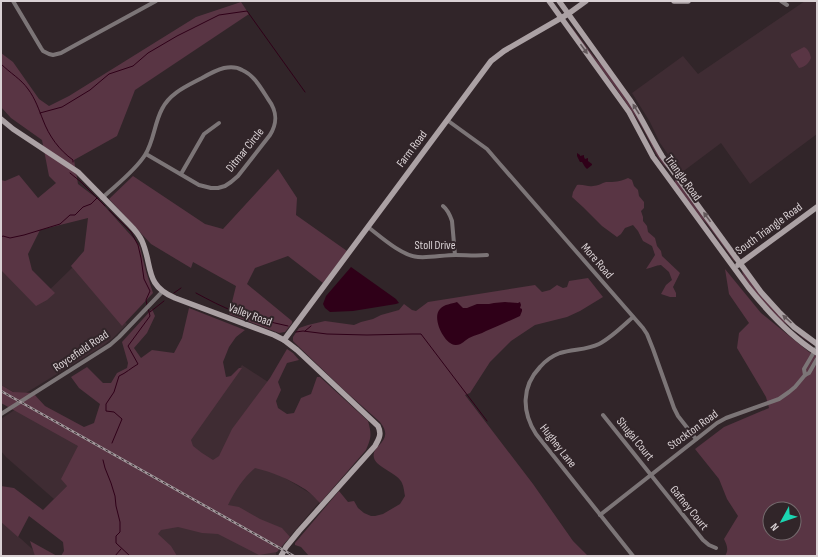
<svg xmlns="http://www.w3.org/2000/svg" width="818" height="557" viewBox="0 0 818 557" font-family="'Sofia Sans Condensed',sans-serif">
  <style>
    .built { fill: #3f2c33 }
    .green { fill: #593544; fill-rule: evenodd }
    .water { fill: #2f0018 }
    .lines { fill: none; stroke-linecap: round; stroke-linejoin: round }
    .stream { stroke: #2f0018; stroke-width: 1 }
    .street { stroke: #7c7577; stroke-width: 4 }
    .secondary { stroke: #aba1a4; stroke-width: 5.5 }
    .rail-casing { stroke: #a2989c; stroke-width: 2.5 }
    .rail { stroke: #312529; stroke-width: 1; stroke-dasharray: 3; stroke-linecap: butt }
    .oneway { fill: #62575a }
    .labels { text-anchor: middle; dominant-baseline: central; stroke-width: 4; stroke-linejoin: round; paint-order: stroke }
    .street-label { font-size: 12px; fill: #d9d1d4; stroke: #312529 }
  </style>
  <rect width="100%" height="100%" fill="#312529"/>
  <g class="built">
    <polygon points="805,1 817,1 817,134 750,184 721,143 681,173 660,143 650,122 632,93 683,56 698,74"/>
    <polygon points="73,267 127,324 113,338 101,347 21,396 1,385 1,269 35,304"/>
    <polygon points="242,365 268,382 214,464 186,445"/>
    <polygon points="16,409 80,445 68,485 54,499 6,457 1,451 1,419"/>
    <polygon points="254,459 321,500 286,541 224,505"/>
    <polygon points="179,498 276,551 276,556 164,556 153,541"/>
    <polygon points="1,521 40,556 1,556"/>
  </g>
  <g class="green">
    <polygon points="241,2 249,14 135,90 117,136 74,160 78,184 99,200 135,240 140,247 146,271 153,293 122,326 71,266 84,251 88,218 40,230 28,254 32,270 55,293 47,300 36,306 1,270 1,180 5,181 19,175 38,198 56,183 49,176 42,140 11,118 1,107 1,53 13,62 39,99 49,106 69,96 196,17"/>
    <path d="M570,25l25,33 8,8 27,38 38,65c-13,-11 -19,-32 -29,-47 -20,-31 -43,-60 -65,-90z"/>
    <path d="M804,47c4,2 6,6 7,11 -2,5 -6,9 -12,10l-8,-12v-2z"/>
    <polygon points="278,169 297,198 296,215 347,251 323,283 288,256 255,268 247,284 292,321 292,323 285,332 279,333 229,314 236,286 193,262 191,268 151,244 109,199 133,176 205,224 223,229"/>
    <path d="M628,178l4,2 2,6 4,4 1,6 5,6v6l-3,3 2,6v4l4,5 1,6 7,6 2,8 4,5 1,5 18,17 -7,14 3,6v4h-6l-9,-3 5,-9 6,-5 -3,-8 -8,-7c-5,0 -10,3 -15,4l9,-14 -3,-9 -9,-5 -5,-10 -5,-6 -8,3 -4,6 -4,3 -15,-11 -19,-19 -11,-10 1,-5 4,-7c6,-1 11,2 16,1 5,0 9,-3 13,-4 8,0 14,0 22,-4z"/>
    <polygon points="675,178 735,260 734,261 707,224 699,216 675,184"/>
    <path d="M725,269l36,44 48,39 8,4v200h-92c4,-6 2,-11 -1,-17l14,-23 -11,-17 -8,-20 -24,-30 29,-22 45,-19 -3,-11 -29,-49 2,-15 10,-10 -20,-29zM770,509h24v24h-24z"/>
    <polygon points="742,270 814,345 803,338 791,327 781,321 767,308 743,276"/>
    <path d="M588,278l15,19 -23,14 -13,6 -32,8 -24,16 -21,21 -20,31 -5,2 68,89 40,57 15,15h-279l-8,-9 -6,-2v-2l44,-52 9,11 6,-1 4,7 6,5 7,3h4l8,-2 17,-10 5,-8c-1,-4 -1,-9 -3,-13 -3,-9 -26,-16 -28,-25 -4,-13 22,-16 6,-36l-36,-32 -48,-46 -3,-3v-4l6,-9 9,-3 17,-4 29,4 7,-3 12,-3 8,-4 18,-5 5,-6 8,6 4,1 12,-9 107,-17 7,7 8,-2 7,-5 6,3 4,-1 2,-6z"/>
    <path d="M189,308l56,22 -9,7 -7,10 -6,15 3,15 5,-1 8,-8h3l-51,72 2,6 9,7 11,7 6,-4 13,-27 38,-51 17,-29 6,4 6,7 -12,3 -9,19 3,8 -5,11 2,7 9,6 7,-1 7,-15 10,-4 6,-17h3l48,44c4,14 3,17 -2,29l-46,53c-5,-5 -11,-12 -17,-15 -14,-9 -31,-16 -48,-20 -12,10 -20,23 -27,37l11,2 21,12 22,9 8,9 -13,15 -18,3 -41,-21 -16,-1 -24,-6 -17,3 -3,4 13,12 6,10h-116l3,-5 -1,-9 -34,-26 -11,21 -17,-15v-36l13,2 29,22 24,-24 -6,-7 17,-33 -77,-43v-18l12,7 20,1 12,13 39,21 10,-4 6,-19 -21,-16 -8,-11 16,-10 16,16h8l6,-10 10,-5 1,-5 -6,-21 30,-33 3,7 -8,17 -13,15 7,10 11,-8 22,3 8,-15z"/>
    <polygon points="30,541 57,556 35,556"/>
  </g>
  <g class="water">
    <polygon points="577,153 580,155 580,156 584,155 584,157 585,159 588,158 588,161 592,164 592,165 587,169 585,167 582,162 580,162 577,156"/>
    <polygon points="351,267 396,299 399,303 396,304 353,311 330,312 325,308 323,304 326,296"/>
    <path d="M457,302l6,6h4l10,-4h12l5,-1 11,-1 13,1 2,-1 1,3 -1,3 2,1v2l-2,5c-11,5 -22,10 -34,15 -5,3 -11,4 -17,7 -4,2 -7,7 -13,7 -11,1 -25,-27 -16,-36 5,-5 11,-5 17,-7z"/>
  </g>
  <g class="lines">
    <g class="stream">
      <path d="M1,64c9,9 20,15 27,25 7,9 11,21 15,31 6,16 16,30 30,40v2"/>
      <polyline points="40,113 62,107 90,90 109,74 133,66 148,53 177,36 219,15 247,11 305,92"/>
      <polyline points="70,173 81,182 105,206"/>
      <polyline points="109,210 131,232 138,245 141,258 144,279 150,291 146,300 147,305"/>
      <polyline points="1,237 3,236 10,238 24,235 60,224 70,215 75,215 83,207 91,204 97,198"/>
      <polyline points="174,293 181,288"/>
      <path d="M196,293c13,7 26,14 40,19 17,6 34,10 52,14"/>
      <polyline points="150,312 164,301"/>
      <polyline points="305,331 311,326"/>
      <polyline points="296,332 303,331 327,334 367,335 412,334 421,334 487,421"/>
      <path d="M112,443l10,-24 -8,-7 -8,-1v-7l8,-12 5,-16c7,-3 12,-8 19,-12l-10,-18 22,-30 -2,-8"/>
      <polyline points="103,460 105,468 111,483 115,496 116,506 120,522 120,532 116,536 116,543 130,556"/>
      <polyline points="115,556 121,549"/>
    </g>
    <g class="street">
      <polyline points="13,1 41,48 43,51 49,54 53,55 61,53 70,48 156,1"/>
      <polyline points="781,1 787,5"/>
      <polyline points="447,120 487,149 499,163 643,328 647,334 653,349 674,408 678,416 696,439"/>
      <polyline points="181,174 204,134 219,123"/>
      <path d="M102,198c14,-13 33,-27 43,-43 9,-14 9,-31 17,-46 8,-16 25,-23 40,-31 7,-4 14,-8 22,-10 6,-1 13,-1 18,2 12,5 19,18 26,29 9,12 10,23 2,36l-32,41 -7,6 -6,4 -7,2h-7l-12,-3 -53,-31"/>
      <path d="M443,206c5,4 7,9 9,15l3,34"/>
      <path d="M368,227c13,10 34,29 50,30 13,1 25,-2 38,-2 10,0 20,1 31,0"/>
      <polyline points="805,375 804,369 817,347"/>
      <polyline points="1,414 110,345 119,337 162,292"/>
      <polyline points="603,415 703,540 709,545 716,548"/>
      <polyline points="600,515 717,423 726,418 779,399 789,392 795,387 805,375 809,373 817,359"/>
      <path d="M633,556l-97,-122c-14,-22 -15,-47 4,-67 6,-7 12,-11 20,-14 13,-4 27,-3 39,-9 12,-6 24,-18 34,-27"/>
    </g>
    <g class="secondary">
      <path d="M549,1l80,111 24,45 95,130c20,25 42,49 69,66"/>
      <path d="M559,1l71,99c12,18 21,38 32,56l99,136 19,21 14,14 23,17"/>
      <polyline points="674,1 688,1"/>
      <path d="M1,119l12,10 65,43 52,53c5,5 9,10 12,16 11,25 2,44 33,57l99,37 10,5 13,10 81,76c4,8 1,13 -3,20l-76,85 -13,16 -5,9"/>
      <polyline points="738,265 817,207"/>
      <polyline points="284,340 491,61 504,51 568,14 586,1"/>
    </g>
    <defs>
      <polyline id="rail" points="1,391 294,556"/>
    </defs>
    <use href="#rail" class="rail-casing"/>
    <use href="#rail" class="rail"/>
  </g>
  <defs><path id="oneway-solid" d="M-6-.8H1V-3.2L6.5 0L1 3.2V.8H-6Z"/></defs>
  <g class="oneway">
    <use href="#oneway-solid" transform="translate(584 49) rotate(54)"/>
    <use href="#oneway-solid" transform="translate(636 109) rotate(-122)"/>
    <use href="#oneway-solid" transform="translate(707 217) rotate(-126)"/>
    <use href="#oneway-solid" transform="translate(787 319) rotate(-138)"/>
  </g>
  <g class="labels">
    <g class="street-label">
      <text transform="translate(412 149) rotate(-53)">Farm Road</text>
      <text transform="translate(245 150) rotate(-51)">Ditmar Circle</text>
      <text transform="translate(683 178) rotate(54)">Triangle Road</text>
      <text transform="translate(769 229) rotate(-36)">South Triangle Road</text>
      <text x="435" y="245">Stoll Drive</text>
      <text transform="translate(597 261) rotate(49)">More Road</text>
      <text transform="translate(250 315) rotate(20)">Valley Road</text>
      <text transform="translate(81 351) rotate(-34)">Roycefield Road</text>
      <text transform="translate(693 430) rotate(-36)">Stockton Road</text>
      <text transform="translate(635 439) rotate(51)">Shugal Court</text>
      <text transform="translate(558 446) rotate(52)">Hughey Lane</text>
      <text transform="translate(689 508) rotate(51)">Gafney Court</text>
    </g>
  </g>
  <rect width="818" height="557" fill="none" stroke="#d9d1d4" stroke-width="4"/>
  <g transform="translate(782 521) rotate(230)"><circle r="19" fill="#312529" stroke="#746a6d"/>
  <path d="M0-3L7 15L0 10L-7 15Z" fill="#1bd5b1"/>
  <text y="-6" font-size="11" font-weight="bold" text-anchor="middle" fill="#d9d1d4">N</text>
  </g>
</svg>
